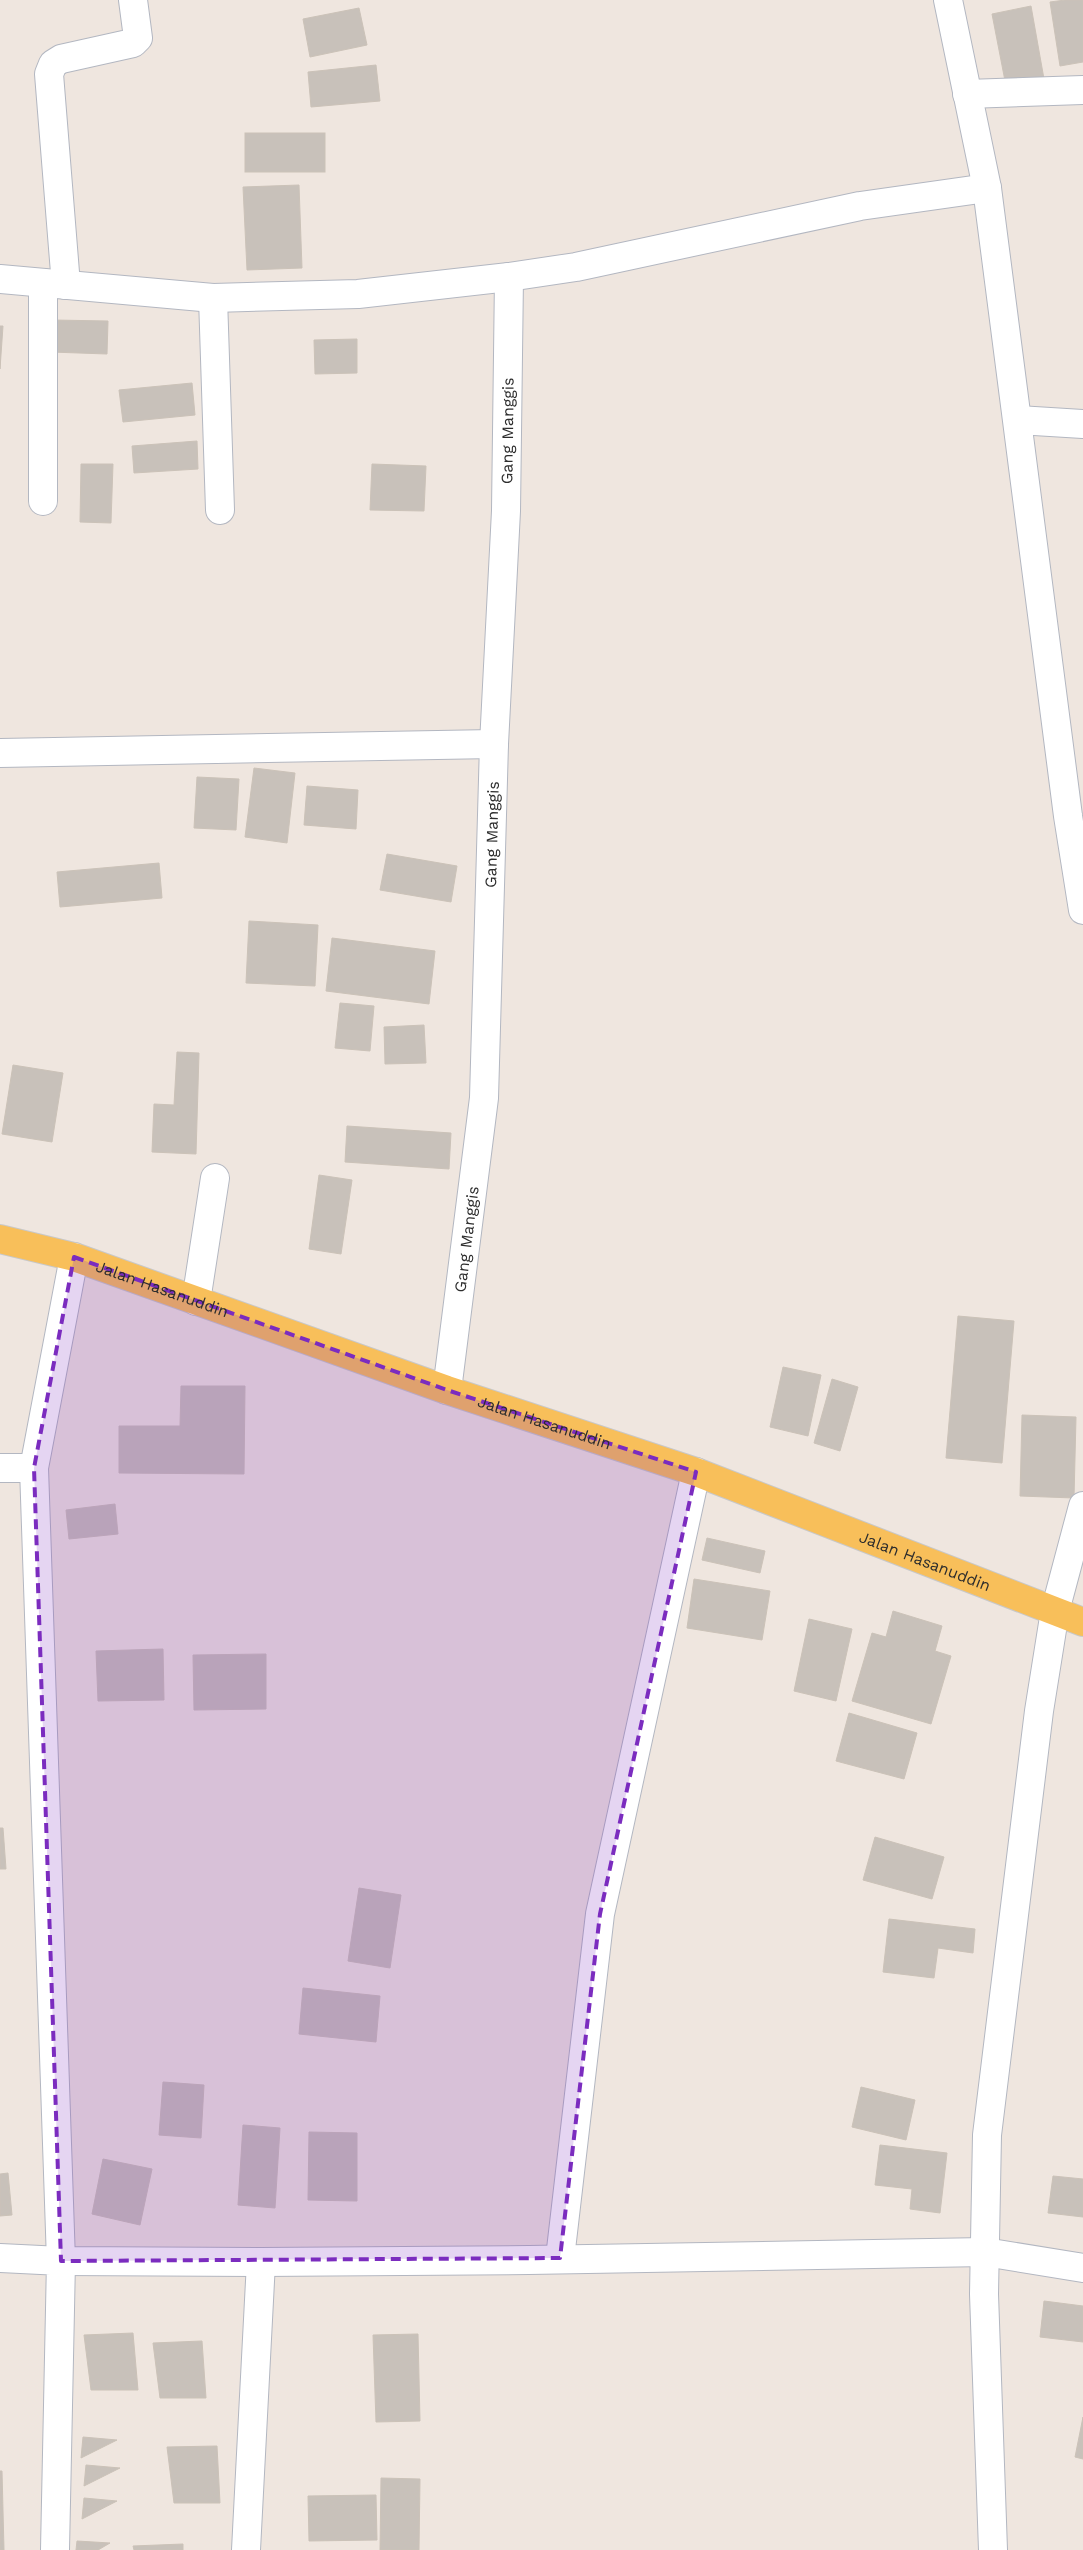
<svg xmlns="http://www.w3.org/2000/svg" width="1083" height="2550" viewBox="0 0 1083 2550" font-family="'Work Sans',sans-serif">
  <style>
    .building { fill: #c8c1ba; stroke: #cbc2b8 }
    .lines { fill: none; stroke-linecap: round; stroke-linejoin: round }
    .minor-casing { stroke: #b3b7c1; stroke-width: 30 }
    .major-casing { stroke: #c8c8c8; stroke-width: 30 }
    .minor { stroke: #fff; stroke-width: 28 }
    .major { stroke: #f8bf5a; stroke-width: 28 }
    .marked { fill: #7b2cbf; fill-opacity: 0.2; stroke: #7b2cbf; stroke-width: 4; stroke-dasharray: 10 6; stroke-linejoin: round }
    .labels { text-anchor: middle; dominant-baseline: central; stroke-width: 4; stroke-linejoin: round; paint-order: stroke }
    .street-label { font-size: 16px; fill: #2d2d2d; stroke: #fff }
  </style>
  <rect width="100%" height="100%" fill="#efe6df"/>
  <g class="building">
    <polygon points="1065,0 1083,0 1083,62 1060,66 1050,2"/>
    <polygon points="1031,6 1044,79 1006,86 992,14"/>
    <polygon points="359,8 367,45 310,57 303,19"/>
    <polygon points="376,65 380,101 311,107 308,72"/>
    <rect x="245" y="133" width="80" height="39"/>
    <polygon points="299,185 302,268 247,270 243,187"/>
    <polygon points="53,320 108,321 107,354 51,352"/>
    <polygon points="0,326 3,326 0,369"/>
    <polygon points="357,339 357,373 315,374 314,340"/>
    <polygon points="192,383 195,415 123,422 119,390"/>
    <polygon points="197,441 198,469 134,473 132,446"/>
    <polygon points="81,464 113,464 111,523 80,522"/>
    <polygon points="372,464 426,466 424,511 370,510"/>
    <polygon points="254,768 295,773 287,843 245,837"/>
    <polygon points="197,777 239,779 236,830 194,828"/>
    <polygon points="307,786 358,790 356,829 304,825"/>
    <polygon points="387,854 457,866 451,902 380,890"/>
    <polygon points="159,863 162,898 60,907 57,872"/>
    <polygon points="249,921 318,925 315,986 246,983"/>
    <polygon points="332,938 435,951 429,1004 326,991"/>
    <polygon points="340,1003 374,1006 370,1051 335,1048"/>
    <polygon points="424,1025 426,1063 385,1064 384,1027"/>
    <polygon points="177,1052 199,1053 196,1154 152,1152 154,1104 174,1105"/>
    <polygon points="13,1065 63,1073 52,1142 2,1134"/>
    <polygon points="347,1126 451,1133 449,1169 345,1162"/>
    <polygon points="319,1175 352,1180 341,1254 309,1249"/>
    <polygon points="958,1316 1014,1321 1002,1463 946,1458"/>
    <polygon points="783,1367 821,1375 808,1436 770,1427"/>
    <polygon points="832,1379 858,1387 840,1451 814,1443"/>
    <polygon points="181,1386 245,1386 244,1474 119,1473 119,1426 180,1426"/>
    <polygon points="1022,1415 1076,1417 1074,1498 1020,1496"/>
    <polygon points="115,1504 118,1534 69,1539 66,1510"/>
    <polygon points="707,1538 765,1551 760,1573 702,1560"/>
    <polygon points="694,1579 770,1591 762,1640 687,1628"/>
    <polygon points="893,1611 942,1626 935,1651 951,1656 931,1724 852,1701 872,1633 886,1637"/>
    <polygon points="809,1619 852,1629 836,1701 794,1691"/>
    <polygon points="163,1649 164,1700 98,1701 96,1651"/>
    <polygon points="266,1654 266,1709 194,1710 193,1655"/>
    <polygon points="849,1713 917,1733 904,1779 836,1761"/>
    <polygon points="0,1828 3,1828 6,1869 0,1869"/>
    <polygon points="875,1837 944,1857 932,1899 863,1880"/>
    <polygon points="359,1888 401,1895 390,1968 348,1961"/>
    <polygon points="889,1919 975,1929 973,1953 938,1948 934,1978 883,1972"/>
    <polygon points="303,1988 380,1996 376,2042 299,2034"/>
    <polygon points="163,2082 204,2085 201,2138 159,2135"/>
    <polygon points="861,2087 915,2100 906,2140 852,2127"/>
    <polygon points="243,2125 280,2128 275,2208 238,2205"/>
    <polygon points="309,2132 357,2133 357,2201 308,2200"/>
    <polygon points="880,2145 947,2153 940,2213 910,2209 912,2189 875,2185"/>
    <polygon points="103,2159 152,2169 140,2225 92,2214"/>
    <polygon points="8,2173 12,2215 0,2216 0,2174"/>
    <polygon points="1053,2176 1083,2179 1083,2217 1048,2213"/>
    <polygon points="1044,2301 1083,2306 1083,2342 1040,2337"/>
    <polygon points="133,2333 138,2390 91,2390 84,2335"/>
    <polygon points="418,2334 420,2421 376,2422 373,2335"/>
    <polygon points="202,2341 206,2398 160,2398 153,2343"/>
    <polygon points="1083,2417 1083,2459 1075,2457"/>
    <polygon points="83,2437 117,2440 81,2458"/>
    <polygon points="217,2446 220,2503 174,2503 167,2447"/>
    <polygon points="86,2465 120,2468 84,2486"/>
    <polygon points="0,2471 2,2471 4,2550 0,2550"/>
    <polygon points="381,2478 420,2479 419,2550 380,2550"/>
    <polygon points="376,2495 377,2540 309,2541 308,2496"/>
    <polygon points="84,2498 117,2501 82,2519"/>
    <polygon points="77,2541 110,2543 98,2550 76,2550"/>
    <polygon points="183,2544 183,2550 134,2550 133,2546"/>
  </g>
  <g class="lines">
    <defs>
      <g id="minor">
        <polyline points="948,0 987,188 1068,816 1083,910"/>
        <polyline points="967,94 1083,90"/>
        <polyline points="0,279 213,298 358,294 509,277 576,267 860,206 987,188"/>
        <polyline points="43,283 43,501"/>
        <polyline points="66,285 49,74 53,64 61,59 133,43 138,38 133,0"/>
        <polyline points="213,298 220,510"/>
        <polyline points="1018,420 1083,424"/>
        <polyline points="0,753 494,744"/>
        <polyline points="196,1301 215,1178"/>
        <path id="s1" d="M447,1390l37,-292 10,-354 12,-233 3,-234"/>
        <polyline points="0,1468 34,1468 61,2261 261,2262 529,2260 985,2252 1083,2268"/>
        <polyline points="34,1468 74,1257"/>
        <polyline points="0,2258 61,2261 55,2550"/>
        <polyline points="560,2258 600,1914 696,1472"/>
        <polyline points="246,2550 261,2262"/>
        <polyline points="993,2550 984,2294 987,2135 1039,1711 1055,1611 1083,1506"/>
      </g>
      <g id="major">
        <path id="s2" d="M0,1239l74,18 373,133 249,82 387,150"/>
      </g>
    </defs>
    <use href="#minor" class="minor-casing"/>
    <use href="#major" class="major-casing"/>
    <use href="#minor" class="minor"/>
    <use href="#major" class="major"/>
  </g>
  <path class="marked" d="M74,1257l373,133 249,82 -96,442 -40,344 -499,3 -27,-793z"/>
  <g class="labels">
    <g class="street-label">
      <text stroke="none"><textPath href="#s1" startOffset="962">Gang Manggis</textPath></text>
      <text stroke="none"><textPath href="#s1" startOffset="558">Gang Manggis</textPath></text>
      <text stroke="none"><textPath href="#s1" startOffset="152">Gang Manggis</textPath></text>
      <text stroke="none"><textPath href="#s2" startOffset="170">Jalan Hasanuddin</textPath></text>
      <text stroke="none"><textPath href="#s2" startOffset="575">Jalan Hasanuddin</textPath></text>
      <text stroke="none"><textPath href="#s2" startOffset="980">Jalan Hasanuddin</textPath></text>
    </g>
  </g>
</svg>
